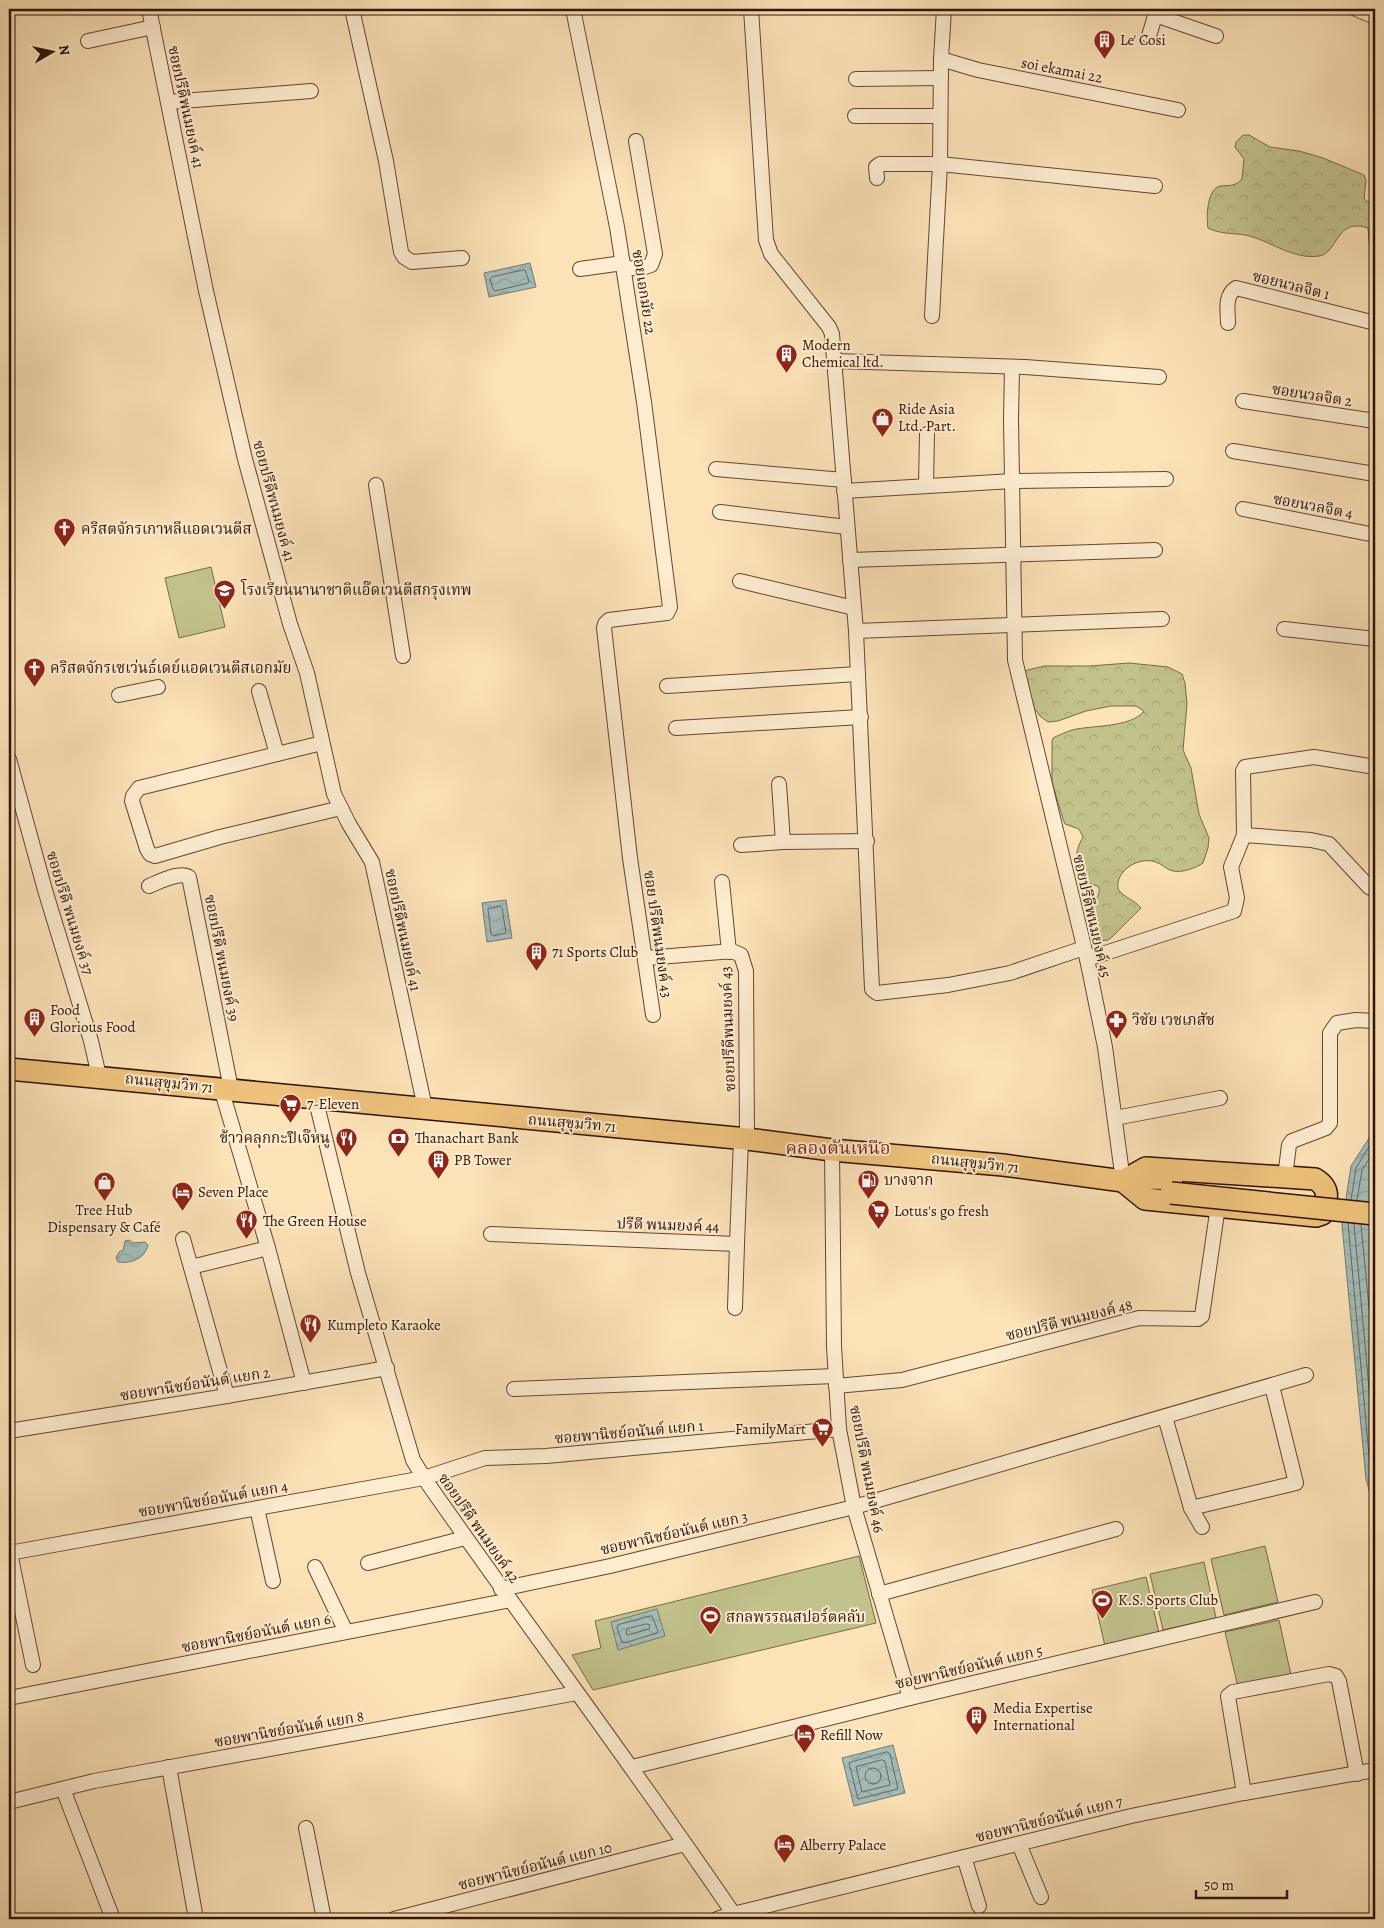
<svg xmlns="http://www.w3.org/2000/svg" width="1384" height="1928" viewBox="0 0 1384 1928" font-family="Alegreya,'Noto Serif Thai',serif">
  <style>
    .forest { fill: url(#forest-crowns); stroke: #786a49 }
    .park { fill: #c2c28c; stroke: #786a49 }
    .water { fill: url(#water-waves); stroke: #757871 }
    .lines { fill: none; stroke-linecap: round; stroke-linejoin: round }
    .shore { stroke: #69685f; stroke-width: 1 }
    .minor-casing { stroke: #624732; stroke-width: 16 }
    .primary-casing { stroke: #2f1306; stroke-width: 24 }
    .minor { stroke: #fdecd0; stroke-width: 14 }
    .primary { stroke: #eec17c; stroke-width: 21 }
    .primary-bridge-casing { stroke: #2f1306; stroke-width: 24; stroke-linecap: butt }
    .primary-bridge { stroke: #eec17c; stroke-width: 21 }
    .labels { text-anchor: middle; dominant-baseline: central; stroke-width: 4; stroke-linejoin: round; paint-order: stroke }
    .poi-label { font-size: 15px; fill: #2f1306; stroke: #fdecd0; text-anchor: start }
    .street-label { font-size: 15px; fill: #2f1306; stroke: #fdecd0 }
    .quarter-label { font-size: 18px; fill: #7a1f14; stroke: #fdecd0 }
  </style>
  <defs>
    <pattern id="forest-crowns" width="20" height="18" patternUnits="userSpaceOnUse" patternTransform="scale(1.25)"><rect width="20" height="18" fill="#c2c28c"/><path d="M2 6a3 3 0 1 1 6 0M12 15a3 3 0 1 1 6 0" fill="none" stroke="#a7a677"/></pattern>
    <pattern id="water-waves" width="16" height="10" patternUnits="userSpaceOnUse" patternTransform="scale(1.25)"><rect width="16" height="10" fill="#a3bcb8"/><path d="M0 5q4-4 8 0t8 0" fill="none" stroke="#8da19d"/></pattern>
  </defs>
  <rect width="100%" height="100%" fill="#fce2b7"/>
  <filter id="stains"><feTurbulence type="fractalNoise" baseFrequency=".004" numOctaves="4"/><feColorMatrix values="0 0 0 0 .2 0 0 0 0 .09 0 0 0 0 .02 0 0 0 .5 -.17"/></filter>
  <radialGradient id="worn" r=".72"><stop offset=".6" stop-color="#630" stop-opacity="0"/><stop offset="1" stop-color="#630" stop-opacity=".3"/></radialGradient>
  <g class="forest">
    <path d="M1243,135h6l21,12 29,4 24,7 41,17 2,5 -2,19 11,8v53l-4,4 -3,-36c-32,-11 -30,25 -49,28 -27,4 -49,-16 -74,-21 -12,-2 -26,-1 -37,-7 -2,-10 -1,-39 12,-42 9,-1 15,1 22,-7l2,-20 -9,-12 1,-5z"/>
    <path d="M1129,663l39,4 14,7 3,9 2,21 -4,46 8,18 8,46 10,24 -1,10 -5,15c-7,5 -21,10 -30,8 -6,-1 -11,-7 -17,-9 -18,-6 -41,9 -38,27 6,9 17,11 23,19l-29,29 -4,3 -10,1c-8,-12 -13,-26 -4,-39 3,-5 6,-8 5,-15 -5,-3 -10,-2 -14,-6 -13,-11 -10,-31 -2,-44l-4,-8 -14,-5 -2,-5 -11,-37v-40l1,-4c6,-3 13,-6 19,-8 20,-5 59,-2 72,-19l-8,-5h-25l-25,5 -28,10 -10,1 -8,-6 -11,-15 -5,-30 20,-5h46z"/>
  </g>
  <g class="park">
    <polygon points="211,567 225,627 179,638 165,578"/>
    <polygon points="1265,1546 1278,1602 1224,1615 1211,1559"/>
    <polygon points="859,1556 876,1623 593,1690 572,1655 601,1648 595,1621"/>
    <polygon points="1204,1562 1216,1618 1163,1630 1150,1574"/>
    <polygon points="1146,1577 1159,1633 1105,1646 1092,1590"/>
    <polygon points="1279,1620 1291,1675 1238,1687 1225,1632"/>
  </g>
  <g class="water">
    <polygon points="530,263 536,287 489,297 484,273"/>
    <polygon points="506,900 512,938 487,942 482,903"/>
    <polygon points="1375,1129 1375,1511 1366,1479 1342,1225 1351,1166"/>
    <path d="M129,1240l4,3 12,-1 3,3c-3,14 -18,19 -30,17l-2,-4 3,-6 4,-2 2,-9z"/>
    <polygon points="657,1609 665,1636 618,1650 611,1622"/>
    <polygon points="893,1745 905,1793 854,1806 842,1758"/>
  </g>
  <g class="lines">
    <g class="shore">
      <polygon points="525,270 529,281 528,283 495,291 493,289 490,279 492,277"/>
      <polygon points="500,906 502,908 506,933 493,936 491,934 488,909"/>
      <polyline points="1351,1200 1356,1168 1375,1137"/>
      <polyline points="1357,1200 1362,1170 1375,1149"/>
      <polyline points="1348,1223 1371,1478 1375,1493"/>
      <polyline points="1354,1224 1375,1455"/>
      <polyline points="1361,1225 1375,1369"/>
      <polygon points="652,1616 658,1631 657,1633 624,1643 622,1642 617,1628 618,1625"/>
      <polygon points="647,1624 650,1625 649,1629 628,1635 626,1634 627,1629"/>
      <polygon points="887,1752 890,1754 898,1789 858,1799 849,1763"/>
      <polygon points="882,1760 885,1761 890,1785 862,1792 856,1767"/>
      <circle cx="873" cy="1776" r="8"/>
    </g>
    <defs>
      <g id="minor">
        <polyline points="149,9 206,291 245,459 290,624 307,673 334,794 349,824 372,862 425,1108"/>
        <polyline points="352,9 386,161 401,252 404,257 412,262 462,258"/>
        <polyline points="573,9 617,227 644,402 670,607 667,613 609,620 605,624 604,628 630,858 653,1015"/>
        <polyline points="751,9 766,240 771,254 829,327 832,334 856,631 872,989 877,993 948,985 1010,973 1084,948"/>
        <polyline points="1356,9 1375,17"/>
        <polyline points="1155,15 1216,36"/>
        <polyline points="1149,36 1157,9"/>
        <polyline points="88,41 153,27"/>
        <polyline points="941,59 978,70 1178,110"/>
        <polyline points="856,79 941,78"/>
        <polyline points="169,102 311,91"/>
        <polyline points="855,116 940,116"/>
        <polyline points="877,178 876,167 880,164 940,164 1155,186"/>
        <polyline points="580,269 623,263"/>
        <polyline points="624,269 645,267 651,265 655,254 636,141"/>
        <polyline points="932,316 940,164 941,59 944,9"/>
        <path d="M1228,323c0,-12 -4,-27 8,-35l139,35"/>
        <polyline points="834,361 1025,367 1159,377"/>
        <polyline points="1012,367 1011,420 1015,660 1087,959 1105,1047 1123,1181"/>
        <polyline points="1243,401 1375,421"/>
        <polyline points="1233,451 1375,474"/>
        <polyline points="716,469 844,480"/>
        <polyline points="376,485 403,656"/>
        <polyline points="926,485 927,434"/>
        <polyline points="844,491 1013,481 1166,479"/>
        <polyline points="1243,509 1375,535"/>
        <polyline points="720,512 847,527"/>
        <polyline points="850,560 1155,550"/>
        <polyline points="740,581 854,608"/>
        <polyline points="1284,629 1375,639"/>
        <polyline points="856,631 1162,619"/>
        <polyline points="667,686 858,674"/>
        <polyline points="259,691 277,754"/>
        <polyline points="119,695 158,687"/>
        <polyline points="676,728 861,717"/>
        <polyline points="322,743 139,788 133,796 132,801 147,849 150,854 155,856 220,837 341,808"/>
        <polyline points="9,759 45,890 91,1041 99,1076"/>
        <polyline points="779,784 783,842 867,841"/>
        <polyline points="1244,835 1311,840 1329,844 1369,887 1375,890"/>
        <polyline points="741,845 783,842"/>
        <polyline points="722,882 729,952"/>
        <path d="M149,886c10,-4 30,-15 40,-9l42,212"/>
        <polyline points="646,958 721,952 732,951 741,955 746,971 747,1139"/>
        <polyline points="1087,959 1234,911 1237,898 1231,867 1244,835 1243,771 1245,767 1314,757 1375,767"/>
        <polyline points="221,1088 268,1248 304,1383"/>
        <path d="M315,1097l43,176 55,187 11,18c103,148 212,292 313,441"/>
        <polyline points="1115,1118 1220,1098"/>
        <polyline points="832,1150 834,1346 839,1429 854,1507 910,1698"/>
        <polyline points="1285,1177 1289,1145 1292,1141 1326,1128 1330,1123 1330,1033 1337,1023 1356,1020 1375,1021"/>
        <polyline points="491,1234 737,1244 741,1139"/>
        <polyline points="183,1239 227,1396"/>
        <polyline points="191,1267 268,1248"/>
        <polyline points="735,1308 737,1244"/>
        <polyline points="836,1386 902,1380 1139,1318 1198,1319 1202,1316 1218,1206"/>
        <polyline points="514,1389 835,1376"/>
        <polyline points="1165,1417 1191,1508 1202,1527"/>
        <polyline points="9,1431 227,1396 387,1368"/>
        <polyline points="257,1508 273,1581"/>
        <polyline points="1191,1508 1296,1483 1272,1386"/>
        <polyline points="9,1548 33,1665"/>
        <polyline points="9,1553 424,1478 485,1458 546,1456 839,1429"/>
        <polyline points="368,1563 465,1538"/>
        <polyline points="315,1567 346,1632"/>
        <polyline points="501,1589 610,1566 854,1507 1306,1375"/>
        <polyline points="879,1594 1116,1529"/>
        <polyline points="9,1698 510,1600"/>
        <polyline points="169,1767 196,1919"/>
        <polyline points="632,1767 910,1698 1315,1602"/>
        <polyline points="63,1789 113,1919"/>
        <polyline points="1244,1793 1228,1696 1233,1692 1329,1674 1336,1676 1339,1681 1357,1774"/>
        <polyline points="9,1802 94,1781 577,1693"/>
        <polyline points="306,1828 324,1919"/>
        <polyline points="1019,1844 1041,1897"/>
        <polyline points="964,1857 979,1906"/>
        <polyline points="394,1919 685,1844"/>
        <polyline points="717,1919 733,1914 1131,1816 1244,1793 1375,1770"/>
      </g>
      <g id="primary">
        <polyline points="9,1069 747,1139 832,1150 1003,1165 1123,1181 1135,1182 1151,1178 1172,1179"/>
        <path d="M1146,1168l169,11c15,9 13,19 7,35l-6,2 -171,-17 -22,-18z"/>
      </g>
    </defs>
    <use href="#minor" class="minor-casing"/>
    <use href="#primary" class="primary-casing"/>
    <use href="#minor" class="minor"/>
    <use href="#primary" class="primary"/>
    <defs>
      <polyline id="primary-bridge" points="1171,1193 1375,1214"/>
    </defs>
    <use href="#primary-bridge" class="primary-bridge-casing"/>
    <use href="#primary-bridge" class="primary-bridge"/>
  </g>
  <defs>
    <symbol id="building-pin" viewBox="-11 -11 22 30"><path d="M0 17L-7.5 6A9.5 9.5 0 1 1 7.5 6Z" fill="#8f2418" stroke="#fdecd0"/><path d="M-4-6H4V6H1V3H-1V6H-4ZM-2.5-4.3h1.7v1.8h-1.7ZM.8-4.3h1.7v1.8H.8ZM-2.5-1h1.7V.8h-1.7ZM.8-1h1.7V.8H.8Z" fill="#fff"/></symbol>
    <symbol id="shop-pin" viewBox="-11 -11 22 30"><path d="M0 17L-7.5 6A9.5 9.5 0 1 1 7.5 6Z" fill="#8f2418" stroke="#fdecd0"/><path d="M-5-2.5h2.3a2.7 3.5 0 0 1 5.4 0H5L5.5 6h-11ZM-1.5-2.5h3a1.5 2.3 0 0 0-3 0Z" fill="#fff"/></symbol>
    <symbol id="church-pin" viewBox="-11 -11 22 30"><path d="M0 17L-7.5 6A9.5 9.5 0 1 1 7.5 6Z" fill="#8f2418" stroke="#fdecd0"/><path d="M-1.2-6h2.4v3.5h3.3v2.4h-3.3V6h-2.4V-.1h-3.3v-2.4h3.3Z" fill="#fff"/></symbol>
    <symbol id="school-pin" viewBox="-11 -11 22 30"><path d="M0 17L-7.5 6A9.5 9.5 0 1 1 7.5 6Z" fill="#8f2418" stroke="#fdecd0"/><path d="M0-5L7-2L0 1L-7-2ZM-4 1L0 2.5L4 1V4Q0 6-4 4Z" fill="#fff"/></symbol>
    <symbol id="pharmacy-pin" viewBox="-11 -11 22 30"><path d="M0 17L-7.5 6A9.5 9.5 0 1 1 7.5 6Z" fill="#8f2418" stroke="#fdecd0"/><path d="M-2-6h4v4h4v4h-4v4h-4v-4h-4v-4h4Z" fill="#fff"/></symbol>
    <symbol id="supermarket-pin" viewBox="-11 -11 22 30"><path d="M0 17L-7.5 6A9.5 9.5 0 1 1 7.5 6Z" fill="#8f2418" stroke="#fdecd0"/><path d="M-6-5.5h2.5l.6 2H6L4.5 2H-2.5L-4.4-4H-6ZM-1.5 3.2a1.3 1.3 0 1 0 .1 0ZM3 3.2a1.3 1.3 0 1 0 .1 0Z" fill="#fff"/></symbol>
    <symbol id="restaurant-pin" viewBox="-11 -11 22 30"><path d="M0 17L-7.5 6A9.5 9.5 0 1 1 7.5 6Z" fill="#8f2418" stroke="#fdecd0"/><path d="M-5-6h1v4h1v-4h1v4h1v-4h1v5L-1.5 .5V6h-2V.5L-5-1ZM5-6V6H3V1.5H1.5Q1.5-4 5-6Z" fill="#fff"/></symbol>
    <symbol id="bank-pin" viewBox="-11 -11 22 30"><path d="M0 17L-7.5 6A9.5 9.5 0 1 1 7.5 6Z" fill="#8f2418" stroke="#fdecd0"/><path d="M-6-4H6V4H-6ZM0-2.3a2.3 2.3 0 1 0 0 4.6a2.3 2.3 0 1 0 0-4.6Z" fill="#fff"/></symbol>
    <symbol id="fuel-pin" viewBox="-11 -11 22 30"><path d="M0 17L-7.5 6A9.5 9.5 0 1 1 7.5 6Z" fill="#8f2418" stroke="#fdecd0"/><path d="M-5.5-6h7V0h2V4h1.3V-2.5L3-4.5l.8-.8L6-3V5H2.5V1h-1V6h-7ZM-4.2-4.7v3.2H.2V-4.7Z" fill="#fff"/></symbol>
    <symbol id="hotel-pin" viewBox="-11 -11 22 30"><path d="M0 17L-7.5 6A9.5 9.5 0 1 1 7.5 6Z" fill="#8f2418" stroke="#fdecd0"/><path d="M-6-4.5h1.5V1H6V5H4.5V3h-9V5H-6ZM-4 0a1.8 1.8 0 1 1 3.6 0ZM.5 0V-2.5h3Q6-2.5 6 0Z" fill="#fff"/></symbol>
    <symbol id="stadium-pin" viewBox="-11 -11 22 30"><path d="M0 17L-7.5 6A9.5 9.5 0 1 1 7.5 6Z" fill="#8f2418" stroke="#fdecd0"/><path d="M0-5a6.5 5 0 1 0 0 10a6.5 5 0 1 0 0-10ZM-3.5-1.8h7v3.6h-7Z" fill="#fff"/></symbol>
  </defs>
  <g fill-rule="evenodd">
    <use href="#building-pin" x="1092" y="28" width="25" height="34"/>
    <use href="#building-pin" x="774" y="342" width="25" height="34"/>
    <use href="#shop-pin" x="870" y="406" width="25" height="34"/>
    <use href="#church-pin" x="52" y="516" width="25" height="34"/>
    <use href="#school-pin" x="212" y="578" width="25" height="34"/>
    <use href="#church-pin" x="22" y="656" width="25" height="34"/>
    <use href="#building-pin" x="524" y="940" width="25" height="34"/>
    <use href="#building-pin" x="22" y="1006" width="25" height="34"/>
    <use href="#pharmacy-pin" x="1104" y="1008" width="25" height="34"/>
    <use href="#supermarket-pin" x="278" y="1092" width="25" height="34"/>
    <use href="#restaurant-pin" x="334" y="1126" width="25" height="34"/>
    <use href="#bank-pin" x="386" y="1126" width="25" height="34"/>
    <use href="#building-pin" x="426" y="1148" width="25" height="34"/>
    <use href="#fuel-pin" x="856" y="1168" width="25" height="34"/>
    <use href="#shop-pin" x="92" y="1170" width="25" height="34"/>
    <use href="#hotel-pin" x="170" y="1180" width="25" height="34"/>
    <use href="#supermarket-pin" x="866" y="1198" width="25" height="34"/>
    <use href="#restaurant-pin" x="234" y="1208" width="25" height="34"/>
    <use href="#restaurant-pin" x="298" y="1312" width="25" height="34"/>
    <use href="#supermarket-pin" x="810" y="1416" width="25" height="34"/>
    <use href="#stadium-pin" x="1090" y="1588" width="25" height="34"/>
    <use href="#stadium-pin" x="698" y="1604" width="25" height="34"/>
    <use href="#building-pin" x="964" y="1704" width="25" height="34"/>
    <use href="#hotel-pin" x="792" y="1722" width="25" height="34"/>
    <use href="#hotel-pin" x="772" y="1832" width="25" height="34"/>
  </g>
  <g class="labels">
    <g class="poi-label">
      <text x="1120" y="40">Le' Cosi</text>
      <text x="802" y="345">Modern<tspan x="802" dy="17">Chemical ltd.</tspan></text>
      <text x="898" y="409">Ride Asia<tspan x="898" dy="17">Ltd. Part.</tspan></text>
      <text x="81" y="529">คริสตจักรเกาหลีแอดเวนตีส</text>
      <text x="241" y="590">โรงเรียนนานาชาติแอ๊ดเวนตีสกรุงเทพ</text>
      <text x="50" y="668">คริสตจักรเซเว่นธ์เดย์แอดเวนตีสเอกมัย</text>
      <text x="552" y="952">71 Sports Club</text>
      <text x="50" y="1010">Food<tspan x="50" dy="17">Glorious Food</tspan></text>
      <text x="1132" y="1020">วิชัย เวชเภสัช</text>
      <text x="307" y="1104">7-Eleven</text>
      <text x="330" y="1138" text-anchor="end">ข้าวคลุกกะปิเจ๊หนู</text>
      <text x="415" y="1138">Thanachart Bank</text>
      <text x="454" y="1160">PB Tower</text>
      <text x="884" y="1180">บางจาก</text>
      <text x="198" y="1192">Seven Place</text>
      <text x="104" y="1210" text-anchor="middle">Tree Hub<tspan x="104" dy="17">Dispensary &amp; Café</tspan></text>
      <text x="894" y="1211">Lotus's go fresh</text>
      <text x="263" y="1221">The Green House</text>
      <text x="327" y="1325">Kumpleto Karaoke</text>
      <text x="806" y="1429" text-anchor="end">FamilyMart</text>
      <text x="1118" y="1600">K.S. Sports Club</text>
      <text x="726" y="1617">สกลพรรณสปอร์ตคลับ</text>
      <text x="993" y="1708">Media Expertise<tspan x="993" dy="17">International</tspan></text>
      <text x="820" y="1735">Refill Now</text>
      <text x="800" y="1845">Alberry Palace</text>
    </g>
    <g class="street-label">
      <text transform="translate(1062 70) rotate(11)">soi ekamai 22</text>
      <text transform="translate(186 107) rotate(78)">ซอยปรีดีพนมยงค์ 41</text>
      <text transform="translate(1291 285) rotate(14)">ซอยนวลจิต 1</text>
      <text transform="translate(644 292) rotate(81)">ซอยเอกมัย 22</text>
      <text transform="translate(1312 395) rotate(9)">ซอยนวลจิต 2</text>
      <text transform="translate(274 501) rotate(75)">ซอยปรีดีพนมยงค์ 41</text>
      <text transform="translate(1313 506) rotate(11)">ซอยนวลจิต 4</text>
      <text transform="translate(70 913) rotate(73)">ซอยปรีดี พนมยงค์ 37</text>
      <text transform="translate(1092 916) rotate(77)">ซอยปรีดีพนมยงค์ 45</text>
      <text transform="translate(403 930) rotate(78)">ซอยปรีดีพนมยงค์ 41</text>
      <text transform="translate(658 934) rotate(82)">ซอย ปรีดีพนมยงค์ 43</text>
      <text transform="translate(222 958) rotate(79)">ซอยปรีดี พนมยงค์ 39</text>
      <text transform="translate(728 1029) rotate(-92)">ซอยปรีดีพนมยงค์ 43</text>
      <text transform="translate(169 1083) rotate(6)">ถนนสุขุมวิท 71</text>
      <text transform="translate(572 1123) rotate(5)">ถนนสุขุมวิท 71</text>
      <text transform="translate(975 1163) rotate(6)">ถนนสุขุมวิท 71</text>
      <text transform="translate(668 1225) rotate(2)">ปรีดี พนมยงค์ 44</text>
      <text transform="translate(1069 1320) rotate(-14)">ซอยปรีดี พนมยงค์ 48</text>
      <text transform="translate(195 1384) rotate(-9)">ซอยพานิชย์อนันต์ แยก 2</text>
      <text transform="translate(629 1432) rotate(-5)">ซอยพานิชย์อนันต์ แยก 1</text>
      <text transform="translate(867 1469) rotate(79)">ซอยปรีดี พนมยงค์ 46</text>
      <text transform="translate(213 1499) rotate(-10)">ซอยพานิชย์อนันต์ แยก 4</text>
      <text transform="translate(479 1528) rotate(55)">ซอยปรีดี พนมยงค์ 42</text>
      <text transform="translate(674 1533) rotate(-13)">ซอยพานิชย์อนันต์ แยก 3</text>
      <text transform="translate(256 1633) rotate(-11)">ซอยพานิชย์อนันต์ แยก 6</text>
      <text transform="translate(969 1667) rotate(-13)">ซอยพานิชย์อนันต์ แยก 5</text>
      <text transform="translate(289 1729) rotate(-10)">ซอยพานิชย์อนันต์ แยก 8</text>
      <text transform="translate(1049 1819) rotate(-14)">ซอยพานิชย์อนันต์ แยก 7</text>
      <text transform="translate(535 1866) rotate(-14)">ซอยพานิชย์อนันต์ แยก 10</text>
    </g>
    <g class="quarter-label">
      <text x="838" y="1148">คลองตันเหนือ</text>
    </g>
  </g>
  <rect width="1384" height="1928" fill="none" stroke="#fce2b7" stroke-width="30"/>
  <rect x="10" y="10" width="1364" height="1908" fill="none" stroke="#2f1306" stroke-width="2.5"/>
  <rect x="15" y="15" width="1354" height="1898" fill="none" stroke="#2f1306"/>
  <g transform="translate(52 52) rotate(81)" stroke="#fdecd0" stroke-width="4" paint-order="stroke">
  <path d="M0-4L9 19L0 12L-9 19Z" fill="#2f1306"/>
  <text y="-8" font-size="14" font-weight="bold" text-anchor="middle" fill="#2f1306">N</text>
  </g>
  <path d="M1196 1890v8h91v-8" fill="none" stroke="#2f1306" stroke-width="2.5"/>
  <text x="1204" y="1890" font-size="15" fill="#2f1306" stroke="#fdecd0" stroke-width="4" paint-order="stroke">50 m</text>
  <rect width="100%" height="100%" filter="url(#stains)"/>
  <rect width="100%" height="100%" fill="url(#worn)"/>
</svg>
